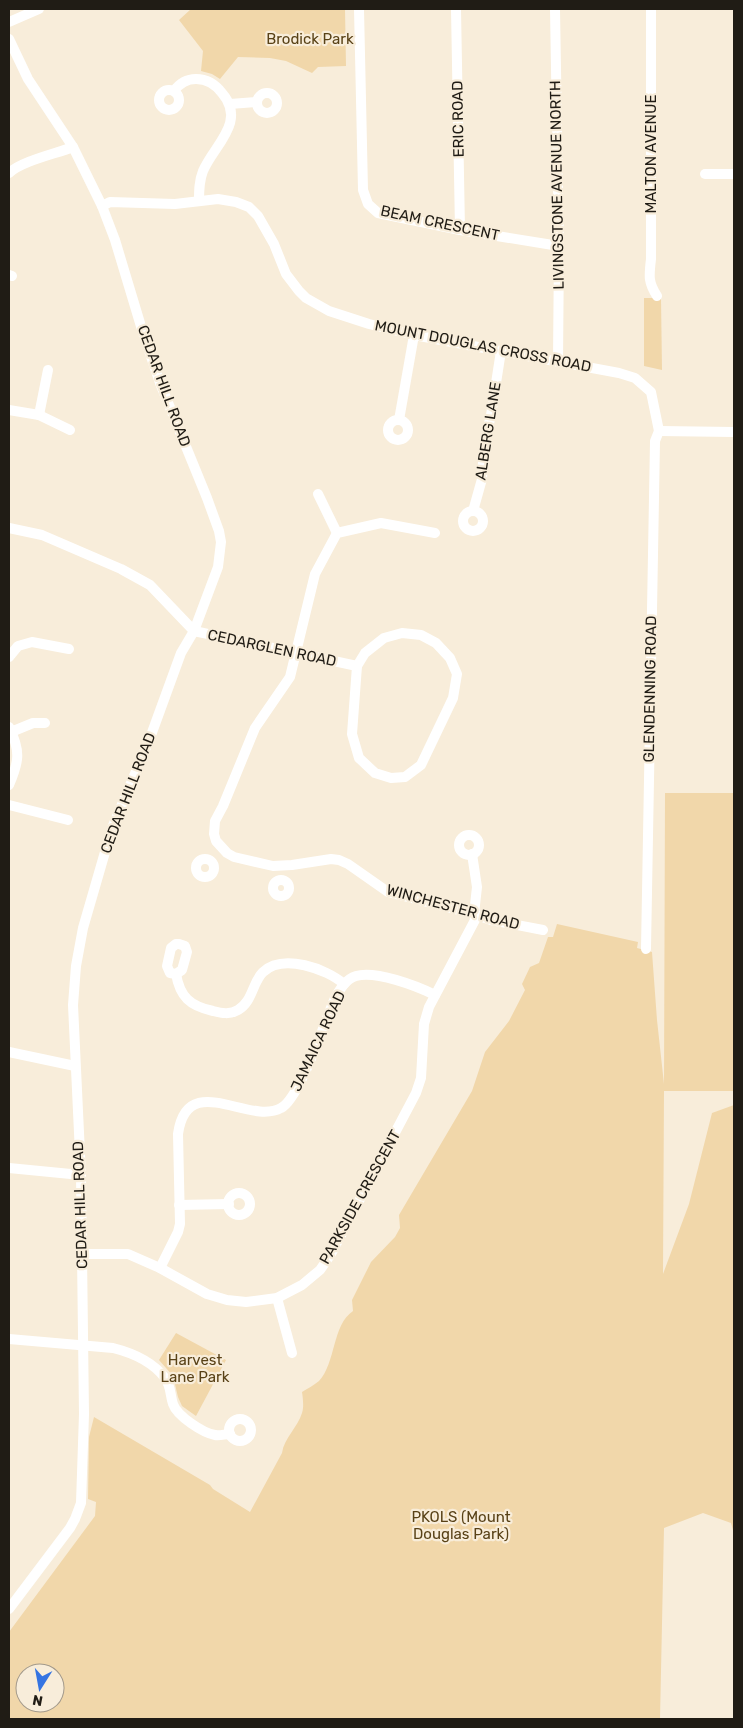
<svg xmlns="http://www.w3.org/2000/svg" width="743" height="1728" viewBox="0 0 743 1728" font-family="Rubik,sans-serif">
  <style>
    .green { fill: #f1d7aa; fill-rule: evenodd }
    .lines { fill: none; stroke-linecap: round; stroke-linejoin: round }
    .minor { stroke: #fff; stroke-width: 10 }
    .labels { text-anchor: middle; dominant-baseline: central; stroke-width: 4.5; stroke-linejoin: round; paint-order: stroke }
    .park-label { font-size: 15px; fill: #594217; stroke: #f8edda }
    .street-label { font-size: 15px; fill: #201c15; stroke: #f8edda }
  </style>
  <rect width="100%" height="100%" fill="#f8edda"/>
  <g class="green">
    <polygon points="191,9 345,9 346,66 318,67 312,73 286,61 270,58 238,57 220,79 212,74 201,71 203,51 179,20"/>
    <polygon points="644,298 661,298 662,370 644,366"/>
    <path d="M665,793h69v298h-70l-1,183 26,-70 23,-91 22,-8v429l-3,-11 -28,-10 -39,15 -4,191h-651v-87l86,-116 1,-14 -8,-3 1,-62 5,-20 116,68 3,4 37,23 32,-59c2,-15 16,-26 20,-40 2,-6 1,-14 0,-21 5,-3 12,-7 17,-11 17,-18 13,-56 34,-70l-1,-11 19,-38 24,-25 5,-9 -1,-13 73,-124 13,-39 24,-31 16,-31 -3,-6 8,-17 9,-4 9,-26h5l4,-13 81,18 -1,6 15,4 5,68 7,64zM25,1673h30v30h-30z"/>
    <polygon points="176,1333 226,1360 196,1416 182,1406 178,1397 173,1376 159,1360"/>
  </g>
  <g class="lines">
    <g class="minor">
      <polyline points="359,9 363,190 368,204 378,213 460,230 559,246"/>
      <polyline points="456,9 460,230"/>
      <polyline points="555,9 559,246 558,362"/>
      <path d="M651,9v250c-2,17 -3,23 6,37"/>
      <polyline points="9,22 39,9"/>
      <polyline points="9,39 28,79 73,147 102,206 115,240 143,333 160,383 207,498 219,531 221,542 218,567 194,631 181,653 150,738 112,828 83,928 76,966 73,1005 81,1175 84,1414 81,1503 75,1519 70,1528 9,1609"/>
      <circle cx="169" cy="100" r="10"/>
      <path d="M174,91c5,-7 13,-12 22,-12 11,0 20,6 26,14 25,29 -8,52 -19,78 -4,10 -4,20 -4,30"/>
      <circle cx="267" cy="103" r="10"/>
      <polyline points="230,104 257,102"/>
      <path d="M9,173c13,-12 46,-19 64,-26"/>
      <polyline points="705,174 734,174"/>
      <polyline points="102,206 110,202 175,204 218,199 236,202 249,207 258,216 274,244 286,274 299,291 306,298 329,311 369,324 414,335 619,373 635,378 651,392 659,431"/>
      <polyline points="9,275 12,276"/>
      <polyline points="9,410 39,415 70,430"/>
      <polyline points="39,415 48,370"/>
      <circle cx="398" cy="430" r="10"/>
      <polyline points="399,420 414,335"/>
      <polyline points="659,431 734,432"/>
      <polyline points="318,494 337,533"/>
      <circle cx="473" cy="521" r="10"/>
      <polyline points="473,511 482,479 484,445 491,415 501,351"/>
      <polyline points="9,528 42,535 121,569 150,585 194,631 357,666"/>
      <polyline points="435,533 381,523 337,533 315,574 290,677 255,728 223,806 215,821 214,834 216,841 227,853 234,857 273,866 292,865 331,859 339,860 348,864 388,892 474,914 491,920 543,930"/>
      <polygon points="402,633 421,635 436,643 450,658 457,674 453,698 421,765 405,777 391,778 375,773 359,758 352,734 357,666 365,653 384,638"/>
      <polyline points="9,657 18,646 32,642 69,649"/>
      <path d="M9,727c12,24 10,35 0,58"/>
      <polyline points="11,732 33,723 45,723"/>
      <polyline points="9,805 68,820"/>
      <circle cx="469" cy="845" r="10"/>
      <circle cx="205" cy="868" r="9"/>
      <circle cx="281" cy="888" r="8"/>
      <polygon points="176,944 179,944 185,946 187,952 182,970 176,974 170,973 167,966 171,948"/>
      <polyline points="646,949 655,441 659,431"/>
      <path d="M176,974c4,23 14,32 37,37 8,2 17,4 25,-1 15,-9 14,-27 25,-38 20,-19 64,-3 81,12"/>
      <polyline points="9,1052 75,1066"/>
      <polyline points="9,1168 81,1175"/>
      <circle cx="239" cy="1204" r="11"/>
      <polyline points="179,1205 229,1204"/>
      <polyline points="82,1254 128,1254 160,1268 207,1294 227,1300 246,1302 277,1298 302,1285 320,1270 331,1254 416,1093 421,1078 424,1024 429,1007 475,920 474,914 477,887 472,854"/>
      <path d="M160,1268l18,-36 2,-8 -2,-90c9,-65 71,-8 103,-26 19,-10 44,-87 54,-110 5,-9 11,-19 21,-22 19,-6 61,10 79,19"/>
      <polyline points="277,1298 292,1353"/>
      <path d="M9,1339l104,9c20,5 39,13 52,30 6,8 5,17 8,26 4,12 30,29 42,31 5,1 10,-1 15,-1"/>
      <circle cx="240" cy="1430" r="11"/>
    </g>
  </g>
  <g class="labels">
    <g class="park-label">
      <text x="310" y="39">Brodick Park</text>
      <text x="195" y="1360">Harvest<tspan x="195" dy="17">Lane Park</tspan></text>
      <text x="461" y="1517">PKOLS (Mount<tspan x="461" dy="17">Douglas Park)</tspan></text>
    </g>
    <g class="street-label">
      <text transform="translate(458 119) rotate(-91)">ERIC ROAD</text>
      <text transform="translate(651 154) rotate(-90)">MALTON AVENUE</text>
      <text transform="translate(557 185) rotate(-91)">LIVINGSTONE AVENUE NORTH</text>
      <text transform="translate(440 223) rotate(12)">BEAM CRESCENT</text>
      <text transform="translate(483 346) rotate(11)">MOUNT DOUGLAS CROSS ROAD</text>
      <text transform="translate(164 386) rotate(70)">CEDAR HILL ROAD</text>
      <text transform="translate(488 431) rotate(-81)">ALBERG LANE</text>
      <text transform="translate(272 648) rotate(12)">CEDARGLEN ROAD</text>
      <text transform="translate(650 689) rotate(-89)">GLENDENNING ROAD</text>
      <text transform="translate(128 793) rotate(-69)">CEDAR HILL ROAD</text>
      <text transform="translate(453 907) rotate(15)">WINCHESTER ROAD</text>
      <text transform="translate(318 1041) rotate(-65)">JAMAICA ROAD</text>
      <text transform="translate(360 1197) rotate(-61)">PARKSIDE CRESCENT</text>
      <text transform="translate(80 1205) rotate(-92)">CEDAR HILL ROAD</text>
    </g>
  </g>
  <rect width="743" height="1728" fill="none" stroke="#201c15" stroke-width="20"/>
  <g transform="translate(40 1688) rotate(191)"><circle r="24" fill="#f8edda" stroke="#a2998b"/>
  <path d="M0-4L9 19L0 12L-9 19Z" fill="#3574e2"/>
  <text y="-8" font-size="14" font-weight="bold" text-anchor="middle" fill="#201c15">N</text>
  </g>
</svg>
